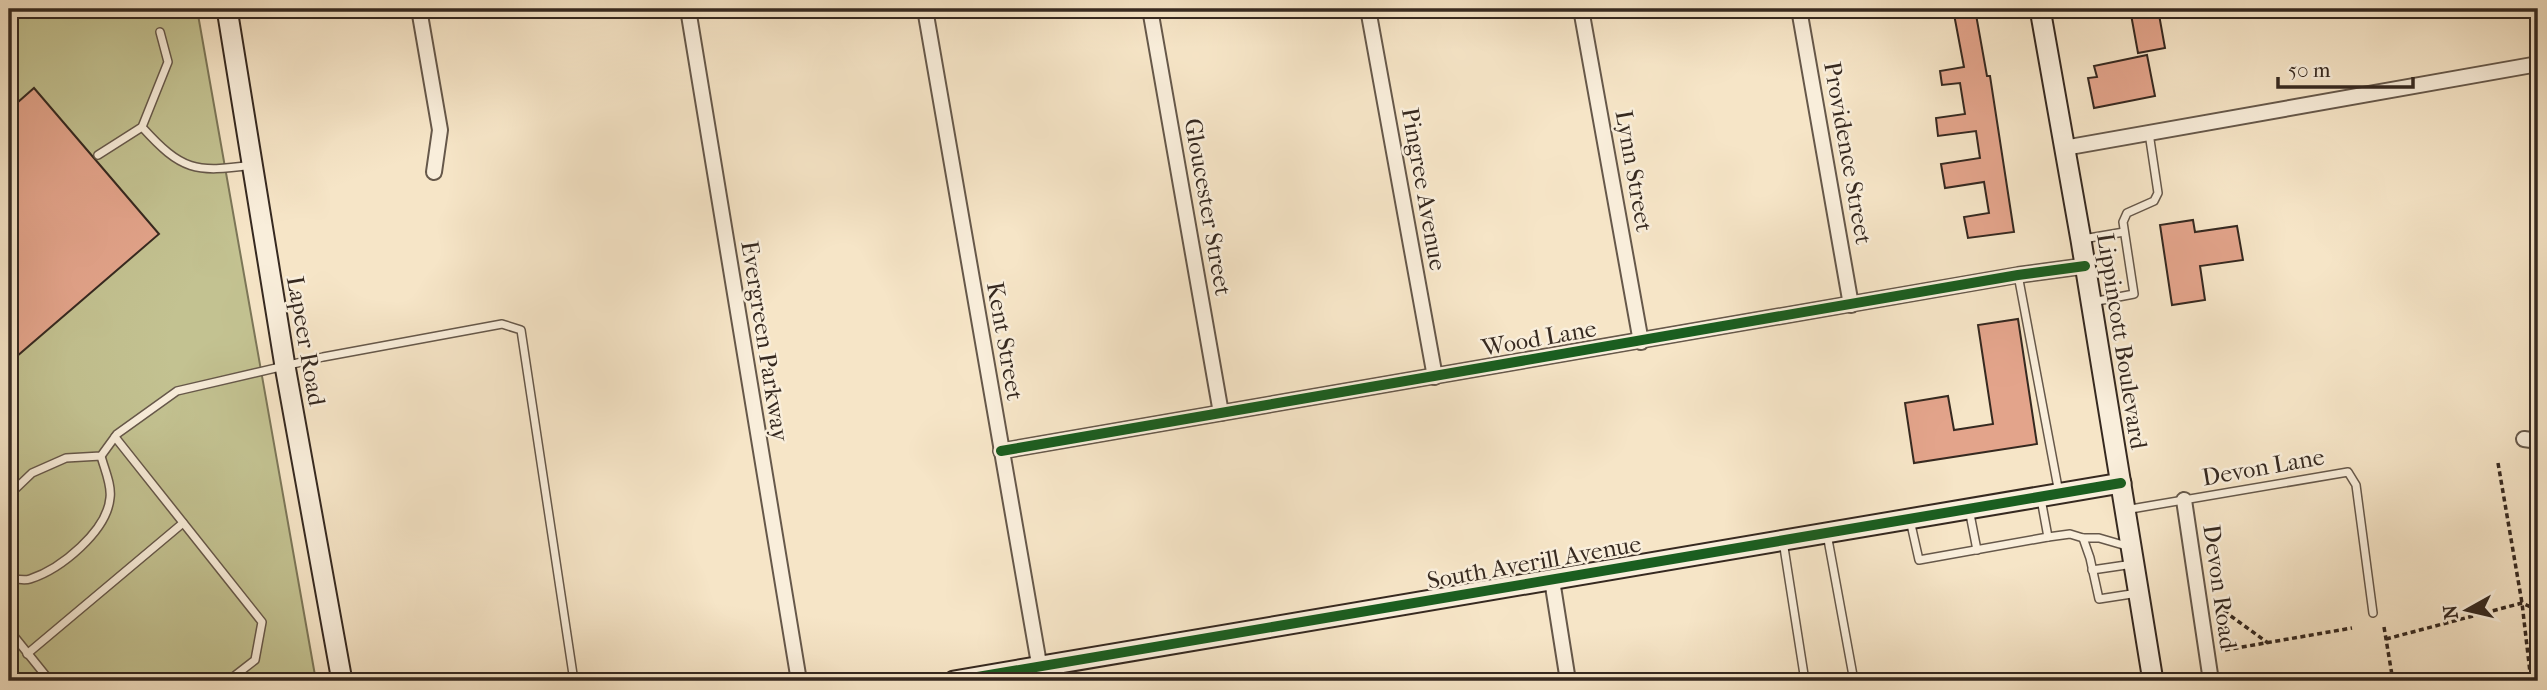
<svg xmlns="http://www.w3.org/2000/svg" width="2547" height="690" viewBox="0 0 2547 690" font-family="'IM FELL French Canon',serif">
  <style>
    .green { fill: #c3c291; stroke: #7c7658; stroke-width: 2 }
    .building { fill: #e3a48b; stroke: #362920; stroke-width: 2 }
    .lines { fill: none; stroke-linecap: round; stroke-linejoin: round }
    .lane-casing { stroke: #66584a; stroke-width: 10 }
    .street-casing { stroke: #66584a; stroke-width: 18 }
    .secondary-casing { stroke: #362920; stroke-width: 23 }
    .path { stroke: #362920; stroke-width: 3.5; stroke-dasharray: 5 3.5; stroke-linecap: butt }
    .lane { stroke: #f9eedb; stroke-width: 7 }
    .street { stroke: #f9eedb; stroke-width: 14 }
    .secondary { stroke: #f9eedb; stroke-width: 19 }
    .cycleway-casing { stroke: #f9eedb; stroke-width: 15 }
    .cycleway { stroke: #1b5e20; stroke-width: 10 }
    .labels { text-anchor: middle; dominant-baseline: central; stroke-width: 5; stroke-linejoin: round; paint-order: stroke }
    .street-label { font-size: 24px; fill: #362920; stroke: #f9eedb }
  </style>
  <rect width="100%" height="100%" fill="#f6e5c7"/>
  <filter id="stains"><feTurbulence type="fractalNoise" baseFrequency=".00286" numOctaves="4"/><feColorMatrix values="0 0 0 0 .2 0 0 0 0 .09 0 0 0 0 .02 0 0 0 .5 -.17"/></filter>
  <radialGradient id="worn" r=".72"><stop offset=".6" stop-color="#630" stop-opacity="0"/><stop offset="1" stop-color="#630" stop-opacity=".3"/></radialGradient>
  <polygon class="green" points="9,9 197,9 316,681 9,681"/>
  <g class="building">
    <polygon points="1953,9 1975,9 1987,76 1990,76 2014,232 1968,238 1964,217 1989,213 1984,182 1945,188 1941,164 1980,158 1976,131 1938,136 1936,118 1965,114 1960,83 1942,85 1940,71 1964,67"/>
    <polygon points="2130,9 2158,9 2165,48 2138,53"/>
    <polygon points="2147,55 2155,96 2094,108 2088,78 2097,77 2094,66"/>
    <polygon points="34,88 159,234 9,363 9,110"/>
    <polygon points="2193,220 2195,232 2237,226 2243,260 2200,266 2205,300 2172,305 2160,225"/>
    <polygon points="2018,319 2037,444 1914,463 1905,403 1948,396 1954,430 1993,424 1978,325"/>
  </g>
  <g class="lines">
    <defs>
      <g id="lane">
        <path d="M142,127c40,44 53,46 110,38"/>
        <polyline points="98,155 142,127 168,62 160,32"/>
        <polyline points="2083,239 2124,232"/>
        <polyline points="2018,275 2059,493"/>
        <polyline points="2092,302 2134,294 2123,222 2127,213 2154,201 2158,193 2149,133"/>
        <polyline points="115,437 262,622 255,660 228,681"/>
        <polyline points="9,495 32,473 66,458 101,456 117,434 177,391 323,357 502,324 521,330 574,681"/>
        <polyline points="1969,509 1977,550"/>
        <polyline points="2125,510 2348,472 2356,485 2373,613"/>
        <polyline points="1910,520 1919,560 2048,537 2041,499"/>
        <polyline points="1827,534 1854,681"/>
        <polyline points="2048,537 2070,534 2083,538 2090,558 2099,599 2138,593"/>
        <polyline points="2083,538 2099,538 2130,547"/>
        <polyline points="1783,541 1805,681"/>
        <polyline points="2092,570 2133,564"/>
        <path d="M9,578c7,1 15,3 21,1 31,-10 77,-48 80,-81 2,-13 -6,-30 -9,-42"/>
        <polyline points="9,630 50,681"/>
        <polyline points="27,654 183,523"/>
      </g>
      <g id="street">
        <polyline points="419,9 440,130 434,172"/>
        <polyline points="688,9 799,681"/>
        <polyline points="925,9 1042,681"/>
        <polyline points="1150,9 1221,413"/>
        <polyline points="1368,9 1435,377"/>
        <polyline points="1581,9 1641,342"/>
        <polyline points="1799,9 1851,305"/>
        <polyline points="2064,148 2538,64"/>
        <polyline points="2524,439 2538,441"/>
        <polyline points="1001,451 2018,275 2085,266"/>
        <polyline points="2184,500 2211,681"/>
        <polyline points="1552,580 1568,681"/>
      </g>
      <g id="secondary">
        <polyline points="227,9 285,366 342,681"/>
        <polyline points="2040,9 2081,240 2153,681"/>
        <polyline points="954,681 2121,483"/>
      </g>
    </defs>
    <use href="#lane" class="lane-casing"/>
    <use href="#street" class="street-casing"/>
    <use href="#secondary" class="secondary-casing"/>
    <g class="path">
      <polyline points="2498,463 2522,603 2531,681"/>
      <polyline points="2217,606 2268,643"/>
      <polyline points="2384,627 2393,681"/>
      <polyline points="2386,639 2522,603 2538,610"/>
      <polyline points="2225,650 2352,628"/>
    </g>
    <use href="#lane" class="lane"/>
    <use href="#street" class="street"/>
    <use href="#secondary" class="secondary"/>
    <defs>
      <g id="cycleway">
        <polyline points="1001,451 2018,275 2085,266"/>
        <polyline points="954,681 2121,483"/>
      </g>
    </defs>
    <use href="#cycleway" class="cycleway-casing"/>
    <use href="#cycleway" class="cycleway"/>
  </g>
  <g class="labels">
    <g class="street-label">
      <text transform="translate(1848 153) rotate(80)">Providence Street</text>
      <text transform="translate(1634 171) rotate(80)">Lynn Street</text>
      <text transform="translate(1424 189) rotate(80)">Pingree Avenue</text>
      <text transform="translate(1208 207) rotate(80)">Gloucester Street</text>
      <text transform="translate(1539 338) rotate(-10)">Wood Lane</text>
      <text transform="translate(306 341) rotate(80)">Lapeer Road</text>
      <text transform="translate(765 341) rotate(81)">Evergreen Parkway</text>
      <text transform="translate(1005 341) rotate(80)">Kent Street</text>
      <text transform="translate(2122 341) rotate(81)">Lippincott Boulevard</text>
      <text transform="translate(2263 467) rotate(-10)">Devon Lane</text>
      <text transform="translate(1534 562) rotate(-10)">South Averill Avenue</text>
      <text transform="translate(2220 587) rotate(82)">Devon Road</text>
    </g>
  </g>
  <rect width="2547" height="690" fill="none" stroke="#f6e5c7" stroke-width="35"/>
  <rect x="10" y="10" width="2526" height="669" fill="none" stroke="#362920" stroke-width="3.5"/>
  <rect x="18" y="18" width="2512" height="655" fill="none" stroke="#362920" stroke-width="2"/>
  <g transform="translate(2467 610) rotate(262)" stroke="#f9eedb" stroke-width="5" paint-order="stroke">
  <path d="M0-5L12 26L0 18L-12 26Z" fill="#362920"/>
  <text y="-10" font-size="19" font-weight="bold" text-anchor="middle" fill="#362920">N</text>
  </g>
  <path d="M2278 77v10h135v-10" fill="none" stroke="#362920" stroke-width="3.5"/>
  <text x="2288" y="77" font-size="21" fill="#362920" stroke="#f9eedb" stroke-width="5" paint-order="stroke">50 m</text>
  <rect width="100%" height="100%" filter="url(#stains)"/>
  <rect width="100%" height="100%" fill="url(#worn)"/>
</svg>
